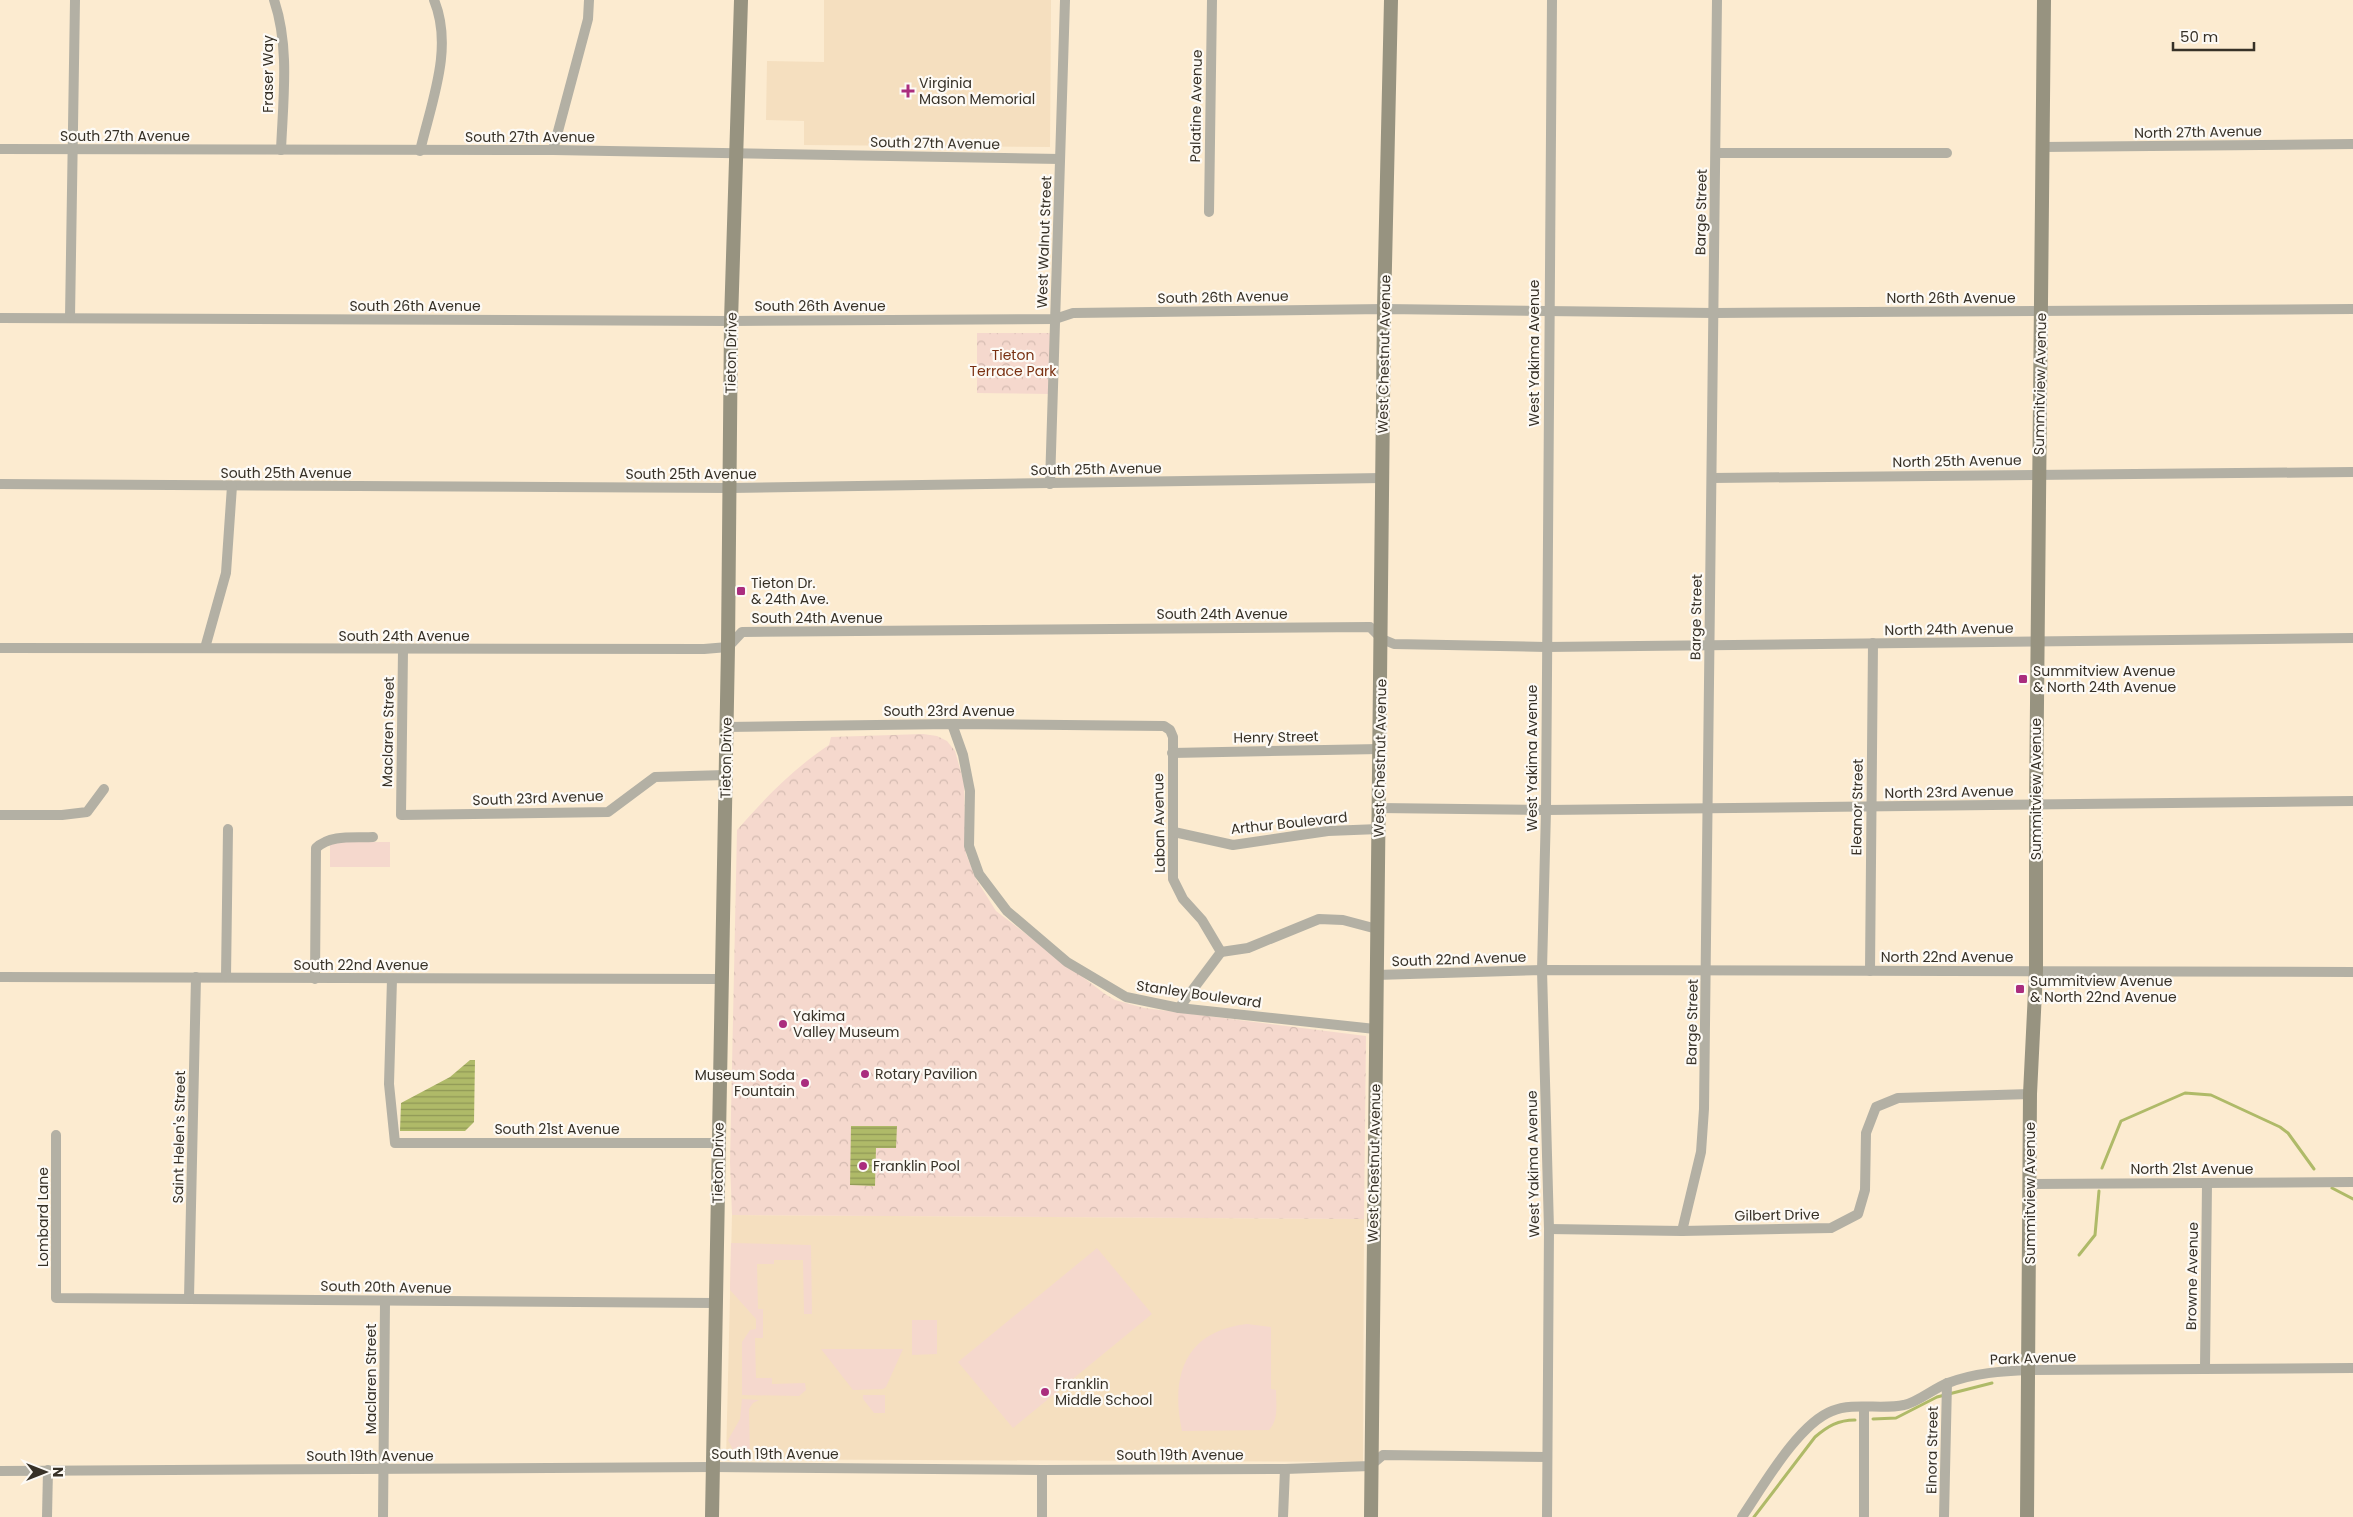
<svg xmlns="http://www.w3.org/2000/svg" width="2353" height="1517" viewBox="0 0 2353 1517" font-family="Poppins,sans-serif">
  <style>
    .built { fill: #f5dfbf }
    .green { fill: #f5d8cd }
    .park { fill: url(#park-crowns) }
    .water { fill: url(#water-rules) }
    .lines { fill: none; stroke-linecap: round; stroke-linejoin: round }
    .stream { stroke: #afba68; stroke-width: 3 }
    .street { stroke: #b3b0a4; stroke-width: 10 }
    .secondary { stroke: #979380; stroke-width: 14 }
    .poi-dot { fill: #aa2d7e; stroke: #fdfaf5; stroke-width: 2 }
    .labels { text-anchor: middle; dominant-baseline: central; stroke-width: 4.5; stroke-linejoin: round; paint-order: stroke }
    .street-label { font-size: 14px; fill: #373127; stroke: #fdfaf5 }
    .poi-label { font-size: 14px; fill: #373127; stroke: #fdfaf5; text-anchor: start }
    .park-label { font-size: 14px; fill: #793112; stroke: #fdfaf5 }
  </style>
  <defs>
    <pattern id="park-crowns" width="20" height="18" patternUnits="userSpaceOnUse" patternTransform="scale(1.25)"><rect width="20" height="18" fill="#f5d8cd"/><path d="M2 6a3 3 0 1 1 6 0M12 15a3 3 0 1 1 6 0" fill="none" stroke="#d3bab0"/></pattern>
    <pattern id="water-rules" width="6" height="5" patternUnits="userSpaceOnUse" patternTransform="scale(1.25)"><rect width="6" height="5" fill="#afba68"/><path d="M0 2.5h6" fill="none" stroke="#8f9856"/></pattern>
  </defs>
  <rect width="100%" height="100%" fill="#fcebd0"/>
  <g class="built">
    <polygon points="824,0 1051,0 1050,147 804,145 804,121 766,120 767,61 824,62"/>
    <polygon points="732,1215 1364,1219 1363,1462 726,1459"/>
  </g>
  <g class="green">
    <rect x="330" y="842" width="60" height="25"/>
    <polygon points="731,1243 811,1245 812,1314 804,1314 803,1260 774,1260 774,1264 757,1264 758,1309 763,1309 763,1338 755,1338 756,1378 772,1378 772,1384 805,1383 806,1390 799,1396 742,1395 742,1342 750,1330 756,1329 756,1319 730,1290"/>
    <polygon points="1097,1248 1152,1314 1013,1428 958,1362"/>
    <polygon points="912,1320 937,1320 937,1354 912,1355"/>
    <path d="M1247,1324l24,3v62l5,1c0,14 3,29 -7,40l-87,1c-12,-55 3,-100 65,-107z"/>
    <polygon points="821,1349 903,1349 886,1387 883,1389 853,1390"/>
    <polygon points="863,1395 885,1395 885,1413 874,1413 863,1399"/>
    <polygon points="742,1399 759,1400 753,1403 749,1409 750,1457 734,1452 728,1440 740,1419"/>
  </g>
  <g class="park">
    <polygon points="977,333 1050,333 1049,394 977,393"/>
    <path d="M923,734l14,2 10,5 8,10 9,32 2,71 10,25 20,32 109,83 10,6 29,8 222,28 -2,183 -632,-4 -2,-53 7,-332c27,-31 57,-62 92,-85l2,-8z"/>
  </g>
  <g class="water">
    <polygon points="470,1060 475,1060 474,1122 465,1131 400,1131 401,1103 450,1077"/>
    <polygon points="851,1126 897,1126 896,1148 876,1148 875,1186 850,1185"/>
  </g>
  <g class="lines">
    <g class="stream">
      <polyline points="2102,1168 2121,1121 2185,1093 2211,1095 2280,1127 2288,1133 2314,1169"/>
      <polyline points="2332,1188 2353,1199"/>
      <polyline points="2079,1255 2095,1235 2099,1191"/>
      <polyline points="1873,1419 1896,1418 1937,1397 1992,1383"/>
      <path d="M1754,1517l61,-80c13,-11 23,-17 40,-17"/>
    </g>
    <g class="street">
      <path d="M274,0c16,47 9,100 7,150"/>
      <polyline points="2042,147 2353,144"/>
      <polyline points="0,149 553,150 1060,159"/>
      <polyline points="553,150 588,19 589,0"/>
      <path d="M420,151c11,-48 34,-103 14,-151"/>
      <polyline points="1716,153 1947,153"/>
      <polyline points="1209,212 1212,0"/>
      <polyline points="0,318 731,321 1055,319 1073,313 1384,309 1714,313 2353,309"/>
      <polyline points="70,318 75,0"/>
      <polyline points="1712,478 2353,472"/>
      <polyline points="0,484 730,488 1382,478"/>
      <polyline points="1050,484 1065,0"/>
      <polyline points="0,648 704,649 728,647 742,632 1370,627 1382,639 1394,644 1546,647 2353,638"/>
      <polyline points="205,648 226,573 232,486"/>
      <polyline points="403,650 401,815 608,812 655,777 726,775"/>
      <polyline points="952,724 963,755 970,791 969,846 979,874 1007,911 1067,962 1126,997 1179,1008 1375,1029"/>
      <polyline points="727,727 952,724 1164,726 1170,730 1173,737 1173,879 1183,899 1202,920 1221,952 1179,1008"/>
      <polyline points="1172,753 1380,749"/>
      <polyline points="1379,808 1546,810 2353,801"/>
      <polyline points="0,815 62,815 87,812 104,789"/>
      <polyline points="1174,832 1233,845 1328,831 1379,829"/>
      <polyline points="1221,952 1248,948 1319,919 1343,920 1377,929"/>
      <polyline points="1870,971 1873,643"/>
      <polyline points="1376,975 1542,970 2353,972"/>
      <polyline points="0,977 721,979"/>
      <polyline points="226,977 228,829"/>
      <path d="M315,979l1,-131c15,-14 38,-10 57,-11"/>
      <polyline points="392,979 389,1084 395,1143 719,1143"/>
      <polyline points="56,1135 56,1298 715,1303"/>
      <polyline points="2031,1184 2353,1182"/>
      <polyline points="1549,1229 1682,1231 1831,1228 1858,1214 1865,1190 1866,1133 1876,1107 1898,1098 2030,1094"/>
      <polyline points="1682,1231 1701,1152 1704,1109 1717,0"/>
      <polyline points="189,1298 196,977"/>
      <polyline points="2205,1368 2207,1183"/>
      <polyline points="0,1471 713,1467 1042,1470 1285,1469 1370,1466 1383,1455 1547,1457"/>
      <polyline points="47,1517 48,1470"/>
      <polyline points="383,1517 385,1302"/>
      <polyline points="1042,1517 1042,1470"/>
      <polyline points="1283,1517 1285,1469"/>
      <polyline points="1547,1517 1549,1229 1542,970 1546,810 1552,0"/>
      <path d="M1742,1517c20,-29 56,-93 90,-106 22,-9 49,-1 72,-6 13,-2 30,-17 44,-22 26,-10 54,-12 82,-13l323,-2"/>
      <polyline points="1864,1517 1864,1407"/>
      <polyline points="1944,1517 1947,1383"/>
    </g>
    <g class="secondary">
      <polyline points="712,1517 728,647 731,321 741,0"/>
      <polyline points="1371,1517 1384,309 1391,0"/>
      <polyline points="2027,1517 2030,1094 2036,971 2036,804 2044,0"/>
    </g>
  </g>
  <g class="poi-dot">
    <path d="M905.5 83.5h5v5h5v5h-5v5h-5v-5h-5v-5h5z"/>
    <rect x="736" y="586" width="10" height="10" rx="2.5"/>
    <rect x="2018" y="674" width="10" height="10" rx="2.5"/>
    <rect x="2015" y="984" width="10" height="10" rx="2.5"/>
    <circle cx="783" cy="1024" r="5"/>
    <circle cx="865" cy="1074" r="5"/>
    <circle cx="805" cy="1083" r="5"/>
    <circle cx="863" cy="1166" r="5"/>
    <circle cx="1045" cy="1392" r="5"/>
  </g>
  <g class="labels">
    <g class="street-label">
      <text transform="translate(268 74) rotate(-90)">Fraser Way</text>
      <text transform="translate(1196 106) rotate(-89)">Palatine Avenue</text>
      <text transform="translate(2198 132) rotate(-1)">North 27th Avenue</text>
      <text x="125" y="136">South 27th Avenue</text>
      <text x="530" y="137">South 27th Avenue</text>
      <text transform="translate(935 143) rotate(1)">South 27th Avenue</text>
      <text transform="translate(1701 212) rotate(-89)">Barge Street</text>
      <text transform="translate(1044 242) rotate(-88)">West Walnut Street</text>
      <text transform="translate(1223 297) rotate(-1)">South 26th Avenue</text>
      <text x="1951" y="298">North 26th Avenue</text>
      <text x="415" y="306">South 26th Avenue</text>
      <text x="820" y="306">South 26th Avenue</text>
      <text transform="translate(731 353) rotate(-89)">Tieton Drive</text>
      <text transform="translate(1534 353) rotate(-90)">West Yakima Avenue</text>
      <text transform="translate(1384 354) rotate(-89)">West Chestnut Avenue</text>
      <text transform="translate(2040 384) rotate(-89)">Summitview Avenue</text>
      <text transform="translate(1957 461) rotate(-1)">North 25th Avenue</text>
      <text transform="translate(1096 469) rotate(-1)">South 25th Avenue</text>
      <text x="286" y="473">South 25th Avenue</text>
      <text x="691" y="474">South 25th Avenue</text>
      <text x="1222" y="614">South 24th Avenue</text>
      <text transform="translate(1696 617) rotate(-89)">Barge Street</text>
      <text x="817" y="618">South 24th Avenue</text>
      <text transform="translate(1949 629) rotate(-1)">North 24th Avenue</text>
      <text x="404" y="636">South 24th Avenue</text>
      <text x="949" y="711">South 23rd Avenue</text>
      <text transform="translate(388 732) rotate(-89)">Maclaren Street</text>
      <text transform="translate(1276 737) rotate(-1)">Henry Street</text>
      <text transform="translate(726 758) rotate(-89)">Tieton Drive</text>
      <text transform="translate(1380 758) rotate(-89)">West Chestnut Avenue</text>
      <text transform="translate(1532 758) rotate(-90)">West Yakima Avenue</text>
      <text transform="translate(2036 789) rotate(-90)">Summitview Avenue</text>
      <text transform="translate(1949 792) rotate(-1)">North 23rd Avenue</text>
      <text transform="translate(538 798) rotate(-2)">South 23rd Avenue</text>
      <text transform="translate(1857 807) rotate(-89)">Eleanor Street</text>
      <text transform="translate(1159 823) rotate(-91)">Laban Avenue</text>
      <text transform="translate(1289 823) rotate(-6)">Arthur Boulevard</text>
      <text x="1947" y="957">North 22nd Avenue</text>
      <text transform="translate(1459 959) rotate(-2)">South 22nd Avenue</text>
      <text x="361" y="965">South 22nd Avenue</text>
      <text transform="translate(1199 994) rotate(8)">Stanley Boulevard</text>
      <text transform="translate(1692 1022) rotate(-89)">Barge Street</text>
      <text x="557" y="1129">South 21st Avenue</text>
      <text transform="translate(179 1137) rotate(-89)">Saint Helen's Street</text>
      <text transform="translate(718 1163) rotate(-89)">Tieton Drive</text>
      <text transform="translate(1374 1163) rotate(-89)">West Chestnut Avenue</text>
      <text transform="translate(1533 1164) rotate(-91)">West Yakima Avenue</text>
      <text x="2192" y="1169">North 21st Avenue</text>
      <text transform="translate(2030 1193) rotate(-90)">Summitview Avenue</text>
      <text transform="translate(1777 1215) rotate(-1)">Gilbert Drive</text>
      <text transform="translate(43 1217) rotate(-90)">Lombard Lane</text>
      <text transform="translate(2192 1276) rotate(-89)">Browne Avenue</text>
      <text transform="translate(386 1287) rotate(1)">South 20th Avenue</text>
      <text transform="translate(2033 1358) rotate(-2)">Park Avenue</text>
      <text transform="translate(371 1379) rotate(-90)">Maclaren Street</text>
      <text transform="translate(1932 1450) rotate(-89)">Elnora Street</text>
      <text x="775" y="1454">South 19th Avenue</text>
      <text x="1180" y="1455">South 19th Avenue</text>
      <text x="370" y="1456">South 19th Avenue</text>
    </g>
    <g class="poi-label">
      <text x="919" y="83">Virginia<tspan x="919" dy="16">Mason Memorial</tspan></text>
      <text x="751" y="583">Tieton Dr.<tspan x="751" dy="16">&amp; 24th Ave.</tspan></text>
      <text x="2033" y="671">Summitview Avenue<tspan x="2033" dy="16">&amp; North 24th Avenue</tspan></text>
      <text x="2030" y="981">Summitview Avenue<tspan x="2030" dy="16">&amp; North 22nd Avenue</tspan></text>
      <text x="793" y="1016">Yakima<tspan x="793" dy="16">Valley Museum</tspan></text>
      <text x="875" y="1074">Rotary Pavilion</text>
      <text x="795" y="1075" text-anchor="end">Museum Soda<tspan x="795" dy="16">Fountain</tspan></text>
      <text x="873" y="1166">Franklin Pool</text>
      <text x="1055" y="1384">Franklin<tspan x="1055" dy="16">Middle School</tspan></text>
    </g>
    <g class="park-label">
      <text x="1013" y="355">Tieton<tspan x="1013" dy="16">Terrace Park</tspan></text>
    </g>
  </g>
  <g transform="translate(45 1472) rotate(90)" stroke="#fdfaf5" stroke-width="4" paint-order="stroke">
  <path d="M0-4L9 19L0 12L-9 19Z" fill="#373127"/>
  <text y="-8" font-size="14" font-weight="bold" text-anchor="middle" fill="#373127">N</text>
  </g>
  <path d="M2173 42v8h81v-8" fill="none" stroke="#373127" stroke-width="2.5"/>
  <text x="2180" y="42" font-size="15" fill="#373127" stroke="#fdfaf5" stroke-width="4" paint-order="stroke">50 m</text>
</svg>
